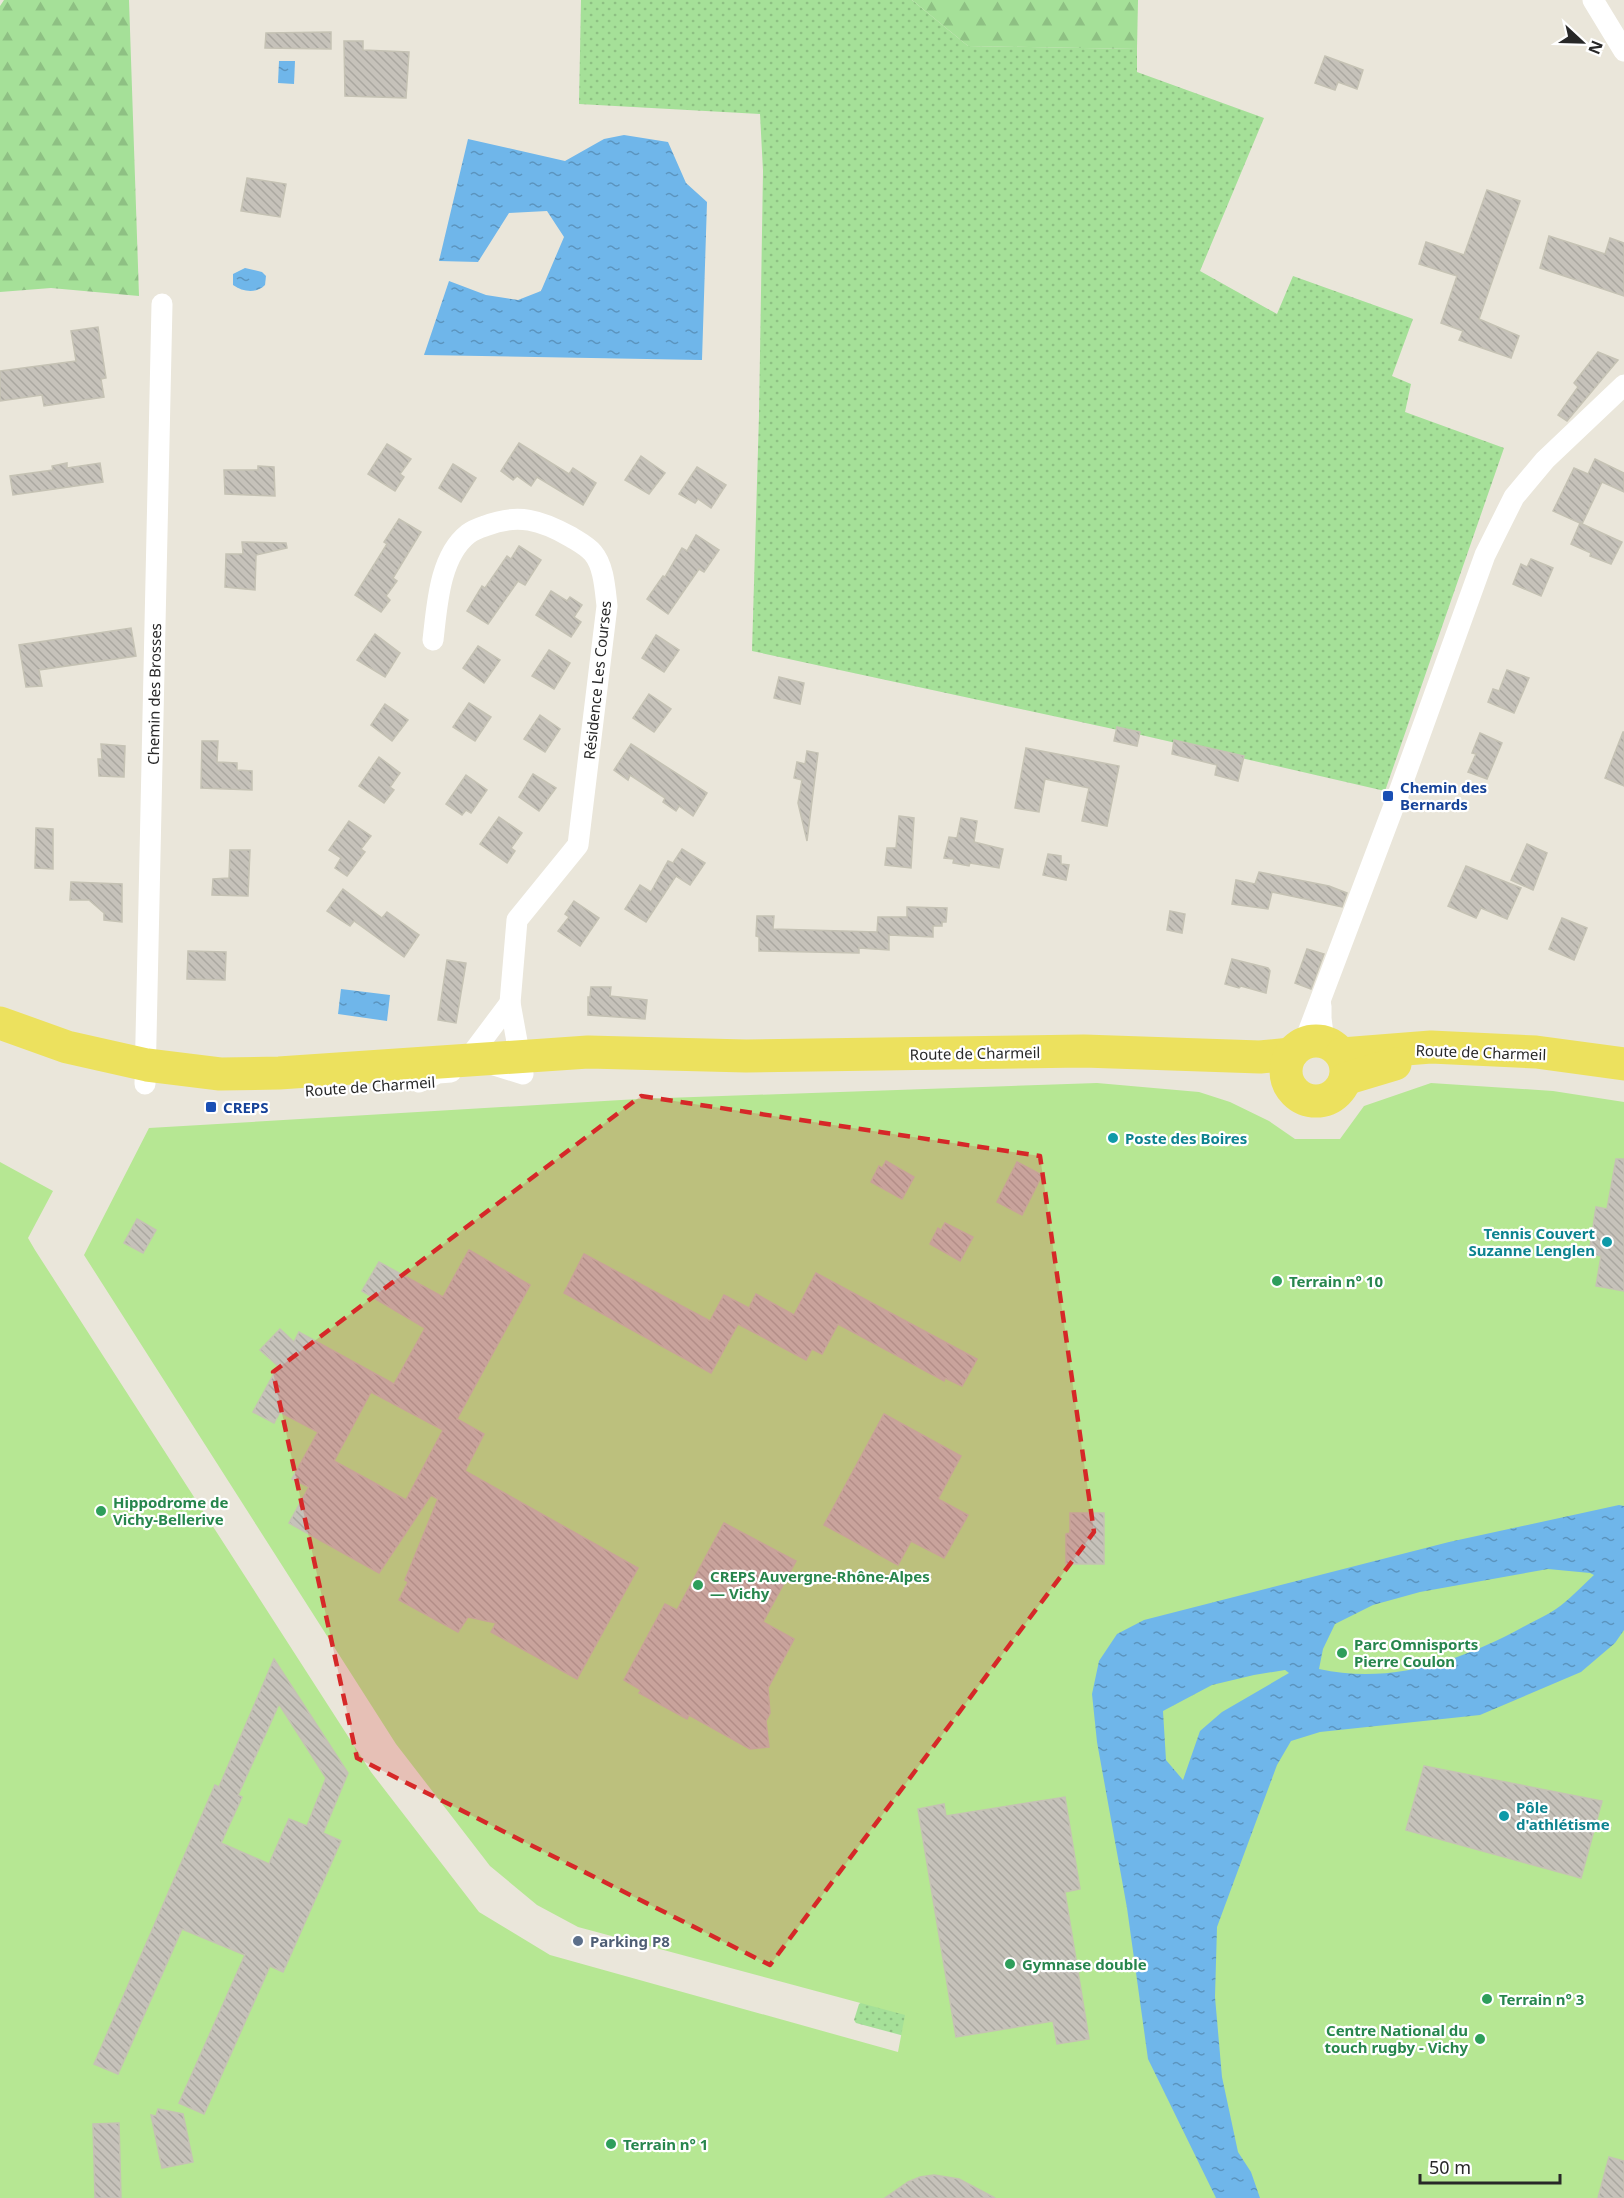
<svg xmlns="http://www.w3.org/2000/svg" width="1624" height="2198" viewBox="0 0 1624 2198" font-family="'Noto Sans',sans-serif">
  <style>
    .grass { fill: url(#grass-dots) }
    .forest { fill: url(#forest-firs) }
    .pitch { fill: #b6e793 }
    .water { fill: url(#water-ripples); fill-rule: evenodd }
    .building { fill: url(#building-back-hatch); stroke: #c5c2b4; stroke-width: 1.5; fill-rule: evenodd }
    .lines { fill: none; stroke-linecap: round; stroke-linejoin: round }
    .minor { stroke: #fff; stroke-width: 21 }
    .primary { stroke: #ece15e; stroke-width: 33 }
    .marked { fill: #d62828; fill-opacity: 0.2; stroke: #d62828; stroke-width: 4.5; stroke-dasharray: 12 8; stroke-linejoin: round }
    .transit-dot { fill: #1a4fb4; stroke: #fff; stroke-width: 2 }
    .culture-dot { fill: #0f9aa8; stroke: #fff; stroke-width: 2 }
    .leisure-dot { fill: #2e9e5b; stroke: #fff; stroke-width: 2 }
    .service-dot { fill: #5c6f8a; stroke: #fff; stroke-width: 2 }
    .labels { text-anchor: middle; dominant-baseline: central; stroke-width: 4.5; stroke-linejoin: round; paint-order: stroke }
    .street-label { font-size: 15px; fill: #282828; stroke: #fff }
    .transit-label { font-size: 15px; font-weight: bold; fill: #164399; stroke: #fff; text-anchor: start }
    .culture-label { font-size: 15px; font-weight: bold; fill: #0d838f; stroke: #fff; text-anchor: start }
    .leisure-label { font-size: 15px; font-weight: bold; fill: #27864d; stroke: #fff; text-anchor: start }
    .service-label { font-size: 15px; font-weight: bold; fill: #4e5e75; stroke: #fff; text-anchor: start }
  </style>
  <defs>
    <pattern id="grass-dots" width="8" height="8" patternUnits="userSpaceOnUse" patternTransform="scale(1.5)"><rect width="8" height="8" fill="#a5e098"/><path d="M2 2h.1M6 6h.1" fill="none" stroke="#8ec083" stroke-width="1.8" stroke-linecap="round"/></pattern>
    <pattern id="forest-firs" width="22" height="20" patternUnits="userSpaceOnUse" patternTransform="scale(1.5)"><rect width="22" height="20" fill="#a5e098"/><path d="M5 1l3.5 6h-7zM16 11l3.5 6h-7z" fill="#8ec083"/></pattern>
    <pattern id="water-ripples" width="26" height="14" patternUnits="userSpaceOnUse" patternTransform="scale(1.5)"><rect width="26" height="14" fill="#6fb6ea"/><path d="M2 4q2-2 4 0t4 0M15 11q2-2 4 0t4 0" fill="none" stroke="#5b94be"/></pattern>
    <pattern id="building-back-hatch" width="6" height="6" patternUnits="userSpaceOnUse" patternTransform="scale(1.5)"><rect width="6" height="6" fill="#c6c2ba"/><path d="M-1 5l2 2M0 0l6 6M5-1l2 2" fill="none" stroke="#aaa7a0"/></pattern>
  </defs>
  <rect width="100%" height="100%" fill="#eae6da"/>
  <g class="grass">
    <polygon points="581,0 912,0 968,46 1137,49 1137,72 1264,118 1200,271 1277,314 1293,276 1413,319 1392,376 1411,384 1405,412 1504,448 1385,791 1141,735 752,651 759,415 763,171 760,114 579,104"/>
    <polygon points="886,1987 949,2048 856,2023 854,2020 859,2004"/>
  </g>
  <g class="forest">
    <polygon points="4,0 129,0 139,296 51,288 0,292 0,6"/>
    <polygon points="912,0 1138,0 1137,49 968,46"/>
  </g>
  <polygon class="pitch" points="1097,1083 1199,1092 1230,1102 1269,1121 1295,1139 1340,1139 1364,1106 1431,1083 1553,1091 1624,1102 1624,2198 0,2198 0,1162 53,1191 28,1238 35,1250 371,1772 479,1912 550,1955 898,2052 905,2015 578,1927 537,1905 490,1866 396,1744 84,1255 149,1128 638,1099"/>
  <g class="water">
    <polygon points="279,61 295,61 294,84 278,83"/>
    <polygon points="624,135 668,142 686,183 707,202 702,360 424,355 449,281 486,295 518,300 541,291 564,237 547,211 509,213 478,262 439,261 468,139 565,161 604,139"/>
    <path d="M245,268l17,4 4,4 -1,9c-9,9 -22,7 -32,0v-11z"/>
    <polygon points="341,989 390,995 387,1021 338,1014"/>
    <path d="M1619,1505l5,1v124l-9,13 -34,29 -101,43 -160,17 -29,9 -14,24 -60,162 -2,70 7,80 16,75 13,20 9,26h-44l-68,-139 -21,-151 -30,-166 -5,-48 7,-33 18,-27 27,-14 305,-78zM1548,1569l42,4 4,2c-12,11 -25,25 -38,34 -10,7 -22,12 -33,18 -62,34 -133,58 -204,42l4,-20 12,-25 38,-19 47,-13zM1285,1670l4,3 -67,39 -22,19 -17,49 -17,-20 -3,-49 49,-26 42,-10z"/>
  </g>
  <g class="building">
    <polygon points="331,32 331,49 265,48 266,33"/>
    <polygon points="344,41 363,41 363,50 409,52 406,98 345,96"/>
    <polygon points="1325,56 1363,70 1357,89 1338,82 1335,90 1315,83"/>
    <polygon points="247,178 286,184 280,217 241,211"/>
    <polygon points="1487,190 1520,201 1479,319 1519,336 1511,358 1459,340 1463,331 1441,323 1457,276 1419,264 1426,242 1464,255"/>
    <polygon points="1549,236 1605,254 1610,238 1624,243 1624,296 1540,268"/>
    <polygon points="98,327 106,378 101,379 104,397 44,406 42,395 0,401 0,371 76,361 71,331"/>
    <polygon points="1598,352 1618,360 1567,421 1558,415 1578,387 1574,383"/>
    <polygon points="519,443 569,474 573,468 596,483 583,505 537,477 531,486 517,476 513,480 501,471"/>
    <polygon points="387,444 411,459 400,474 404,477 395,491 368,474"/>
    <polygon points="641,456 665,473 649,494 625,480"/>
    <polygon points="1595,459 1624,473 1624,492 1602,482 1582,524 1553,511 1574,468 1588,474"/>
    <polygon points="67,463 67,468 100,463 103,482 13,495 10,476 53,470 52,466"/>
    <polygon points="453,464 476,478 461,502 439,488"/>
    <polygon points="258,466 274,467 275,496 225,494 224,470 258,470"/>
    <polygon points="697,467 726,485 711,508 698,499 695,503 679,494"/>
    <polygon points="399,519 421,532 393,578 397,581 386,596 390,600 381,612 355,595 387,544 384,542"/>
    <polygon points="1580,523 1622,542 1611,564 1590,556 1591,553 1571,544"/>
    <polygon points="696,535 719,550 704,572 699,569 668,614 647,599 663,576 665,577 682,548 687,551"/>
    <polygon points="242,542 286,543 287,548 256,555 255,590 225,587 226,554 243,554"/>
    <polygon points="519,546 541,560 525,585 518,581 488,624 467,611 482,586 485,588 507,556 511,559"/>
    <polygon points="1531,559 1553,568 1541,596 1513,584 1521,564 1527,567"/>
    <polygon points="551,591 567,601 570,597 582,605 574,617 581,622 571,637 536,615"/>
    <polygon points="131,628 136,656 39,670 42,686 26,687 19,645"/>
    <polygon points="375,634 400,653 385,677 357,660"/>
    <polygon points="656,635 679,650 664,672 642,658"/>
    <polygon points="478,646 500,660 484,683 463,668"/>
    <polygon points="549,650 570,663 554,689 532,676"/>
    <polygon points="1507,670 1529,678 1514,713 1488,702 1493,689 1499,691"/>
    <polygon points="779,677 804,683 800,704 774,698"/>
    <polygon points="649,694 671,709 654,732 633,718"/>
    <polygon points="469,703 491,717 475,741 453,727"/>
    <polygon points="385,704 408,720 392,741 371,725"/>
    <polygon points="540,715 560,729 545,752 524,739"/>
    <polygon points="1117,727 1140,732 1137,746 1114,741"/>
    <polygon points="1623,732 1624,732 1624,786 1605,778"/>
    <polygon points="1480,733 1502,743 1487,779 1468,772 1476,754 1472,753"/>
    <polygon points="1174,740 1244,756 1238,781 1215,775 1217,765 1172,754"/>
    <polygon points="202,741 218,741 217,762 237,763 237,770 252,771 252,790 201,788"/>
    <polygon points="101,744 125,746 124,777 99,776 98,759 102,759"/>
    <polygon points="631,744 707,793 693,816 679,806 676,811 663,802 665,798 630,775 628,780 614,770"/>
    <polygon points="1026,748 1119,766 1107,826 1082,821 1089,788 1045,779 1039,812 1015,808"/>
    <polygon points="807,751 818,753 807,841 798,803 802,780 794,778 797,762 805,764"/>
    <polygon points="379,757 400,773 390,787 394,790 384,803 359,786"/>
    <polygon points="533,774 556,788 539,811 519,797"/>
    <polygon points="466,775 487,790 471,813 466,810 462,815 446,804"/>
    <polygon points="899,816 914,818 911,868 885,865 887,848 896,848"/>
    <polygon points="499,817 522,833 511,848 515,851 507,863 480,844"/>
    <polygon points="961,818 977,821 974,842 1003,849 999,868 970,863 969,866 953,863 954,859 944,858 949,837 957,838"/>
    <polygon points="349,821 371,836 361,849 365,852 347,876 335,868 341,858 329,850"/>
    <polygon points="36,828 53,829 53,869 35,868"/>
    <polygon points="1527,844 1547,853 1533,890 1511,880"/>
    <polygon points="682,849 705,863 690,885 676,876 646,922 625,909 640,885 651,892 668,861 673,863"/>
    <polygon points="230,850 250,850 248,896 212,895 213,879 229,878"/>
    <polygon points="1048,854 1061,856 1061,864 1069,865 1066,880 1043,875"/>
    <polygon points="1466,866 1521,888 1507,919 1481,908 1476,918 1448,906"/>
    <polygon points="1259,872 1329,886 1347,893 1342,907 1272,892 1268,909 1232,904 1236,880 1255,884"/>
    <polygon points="71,882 122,884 122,922 104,920 104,913 89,900 70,900"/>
    <polygon points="343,889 382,918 387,912 419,935 404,957 354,921 350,926 327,911"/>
    <polygon points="574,901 599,918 580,946 558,931 569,917 565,914"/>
    <polygon points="907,907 947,908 946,922 942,922 942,926 933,926 933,937 889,935 889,950 859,948 859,953 759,951 759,937 756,936 757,916 774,916 773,929 877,932 878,917 907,917"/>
    <polygon points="1170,911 1185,914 1182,933 1167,930"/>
    <polygon points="1562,918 1587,928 1574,960 1549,949"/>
    <polygon points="1307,949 1324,954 1311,989 1295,983"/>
    <polygon points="188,951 226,952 225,980 187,979"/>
    <polygon points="1232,959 1268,968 1270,971 1266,993 1241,986 1239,988 1225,984"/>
    <polygon points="447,960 466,963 456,1023 438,1020"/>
    <polygon points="591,987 611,987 610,996 647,1000 645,1019 588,1015 588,997 590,997"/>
    <polygon points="1616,1159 1624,1159 1624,1291 1596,1286 1601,1256 1589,1254 1596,1207 1607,1209"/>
    <polygon points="886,1161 914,1177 902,1199 871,1182 879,1166 882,1168"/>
    <polygon points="1017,1162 1042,1175 1022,1215 997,1202"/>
    <polygon points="137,1219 156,1230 143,1253 124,1243"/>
    <polygon points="945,1223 973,1237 960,1261 930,1244 938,1228 941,1230"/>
    <path d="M469,1250l61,35 -73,134 27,15 -19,37 173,97 -61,111 -86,-47 5,-9 -28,-6 -10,15 -59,-32 9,-18 -3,-2 33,-81 -7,-4 -52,78 -90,-50 20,-36 -17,-8 26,-47 -38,-20 -6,11 -21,-11 25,-46 -18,-16 20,-21 14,13 5,-10 95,52 31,-56 -63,-37 17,-29 64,35zM371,1392l72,38 -37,70 -72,-39z"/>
    <polygon points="584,1254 710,1321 724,1295 749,1308 756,1294 794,1315 816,1273 977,1359 962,1386 945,1378 944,1381 838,1324 822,1354 812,1349 806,1360 738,1324 711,1373 564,1293"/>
    <polygon points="884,1414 961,1456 938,1499 968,1515 944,1558 911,1541 898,1565 824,1525"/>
    <polygon points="1070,1513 1104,1513 1104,1564 1066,1564 1066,1534 1070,1533"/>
    <polygon points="724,1523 796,1561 763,1622 794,1639 768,1688 770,1713 766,1721 769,1747 750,1749 689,1715 687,1719 639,1693 641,1690 624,1680 665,1604 677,1610"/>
    <path d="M274,1659l74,114 -25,60 18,8 -58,131 -13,-6 -66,148 -25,-11 66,-148 -63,-26 -64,145 -24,-10 121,-279 4,2zM279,1704l47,74 -19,48 -18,-7 -20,45 -48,-21 21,-46 -4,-2z"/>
    <polygon points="1424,1766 1602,1801 1581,1878 1406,1830"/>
    <polygon points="1065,1797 1080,1889 1065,1892 1089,2039 1057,2044 1053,2021 956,2037 918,1809 944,1804 946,1816"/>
    <polygon points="158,2109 183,2114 193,2162 162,2168 151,2115 156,2116"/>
    <polygon points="119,2123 121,2198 95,2198 93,2124"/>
    <polygon points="1609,2157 1624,2161 1624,2198 1598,2198"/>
    <polygon points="934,2175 959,2179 995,2198 885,2198 908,2182 920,2177"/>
  </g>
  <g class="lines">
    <g class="minor">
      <polyline points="1593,0 1624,51"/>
      <path d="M433,640c4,-33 6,-83 35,-106 4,-3 11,-6 17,-8 33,-13 56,-6 86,11 8,5 16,9 22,16 11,13 12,36 14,53l-29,239 -61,75 -7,83 10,55 -10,5"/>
      <polyline points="510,1003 474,1051 475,1059 523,1074"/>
      <polyline points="1321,1006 1321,1018 1324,1042"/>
      <polyline points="1304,1043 1398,795 1485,555 1514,497 1545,460 1624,385"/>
      <polyline points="419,1082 438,1073 451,1072"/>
      <polyline points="145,1084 162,304"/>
    </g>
    <g class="primary">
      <polyline points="0,1023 67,1047 147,1065 220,1074 279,1073 588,1052 746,1056 1084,1051 1260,1057 1291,1054"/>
      <circle cx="1316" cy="1071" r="30"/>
      <polyline points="1342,1054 1431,1047 1536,1052 1624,1064"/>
      <polyline points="1345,1079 1395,1064"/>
    </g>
  </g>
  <path class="marked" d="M641,1096l399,60 54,376 -324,433 -413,-207 -84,-386z"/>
  <g class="transit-dot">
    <rect x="1382" y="790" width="12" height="12" rx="3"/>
    <rect x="205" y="1101" width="12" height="12" rx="3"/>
  </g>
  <g class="culture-dot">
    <circle cx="1113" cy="1138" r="6"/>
    <circle cx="1607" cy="1242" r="6"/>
    <circle cx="1504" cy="1816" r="6"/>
  </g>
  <g class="leisure-dot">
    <circle cx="1277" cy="1281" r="6"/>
    <circle cx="101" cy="1511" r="6"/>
    <circle cx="698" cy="1585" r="6"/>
    <circle cx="1342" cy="1653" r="6"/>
    <circle cx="1010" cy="1964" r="6"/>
    <circle cx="1487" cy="1999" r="6"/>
    <circle cx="1480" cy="2039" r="6"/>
    <circle cx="611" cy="2144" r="6"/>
  </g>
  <circle class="service-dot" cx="578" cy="1941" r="6"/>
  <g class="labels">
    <g class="street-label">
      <text transform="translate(597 680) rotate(-84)">Résidence Les Courses</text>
      <text transform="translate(154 694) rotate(-89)">Chemin des Brosses</text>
      <text transform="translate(1481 1052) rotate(2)">Route de Charmeil</text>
      <text transform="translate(975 1053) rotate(-1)">Route de Charmeil</text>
      <text transform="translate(370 1086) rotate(-4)">Route de Charmeil</text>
    </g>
    <g class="transit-label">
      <text x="1400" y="787">Chemin des<tspan x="1400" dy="17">Bernards</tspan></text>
      <text x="223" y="1107">CREPS</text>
    </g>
    <g class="culture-label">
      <text x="1125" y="1138">Poste des Boires</text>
      <text x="1595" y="1233" text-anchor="end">Tennis Couvert<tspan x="1595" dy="17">Suzanne Lenglen</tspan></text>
      <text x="1516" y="1807">Pôle<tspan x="1516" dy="17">d'athlétisme</tspan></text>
    </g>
    <g class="leisure-label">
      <text x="1289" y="1281">Terrain n° 10</text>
      <text x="113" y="1502">Hippodrome de<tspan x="113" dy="17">Vichy-Bellerive</tspan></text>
      <text x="710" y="1576">CREPS Auvergne-Rhône-Alpes<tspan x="710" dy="17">— Vichy</tspan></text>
      <text x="1354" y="1644">Parc Omnisports<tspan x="1354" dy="17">Pierre Coulon</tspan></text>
      <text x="1022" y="1964">Gymnase double</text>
      <text x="1499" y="1999">Terrain n° 3</text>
      <text x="1468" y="2030" text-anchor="end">Centre National du<tspan x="1468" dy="17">touch rugby - Vichy</tspan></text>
      <text x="623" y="2144">Terrain n° 1</text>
    </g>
    <g class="service-label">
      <text x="590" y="1941">Parking P8</text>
    </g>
  </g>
  <g transform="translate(1582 42) rotate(112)" stroke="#ffffff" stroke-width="4.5" paint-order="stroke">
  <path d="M0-4.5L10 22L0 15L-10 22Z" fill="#282828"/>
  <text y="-9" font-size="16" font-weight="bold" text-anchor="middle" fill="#282828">N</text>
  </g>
  <path d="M1420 2174v9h140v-9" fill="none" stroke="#282828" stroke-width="3"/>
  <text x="1429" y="2174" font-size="18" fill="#282828" stroke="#ffffff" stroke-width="4.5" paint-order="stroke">50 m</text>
</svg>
